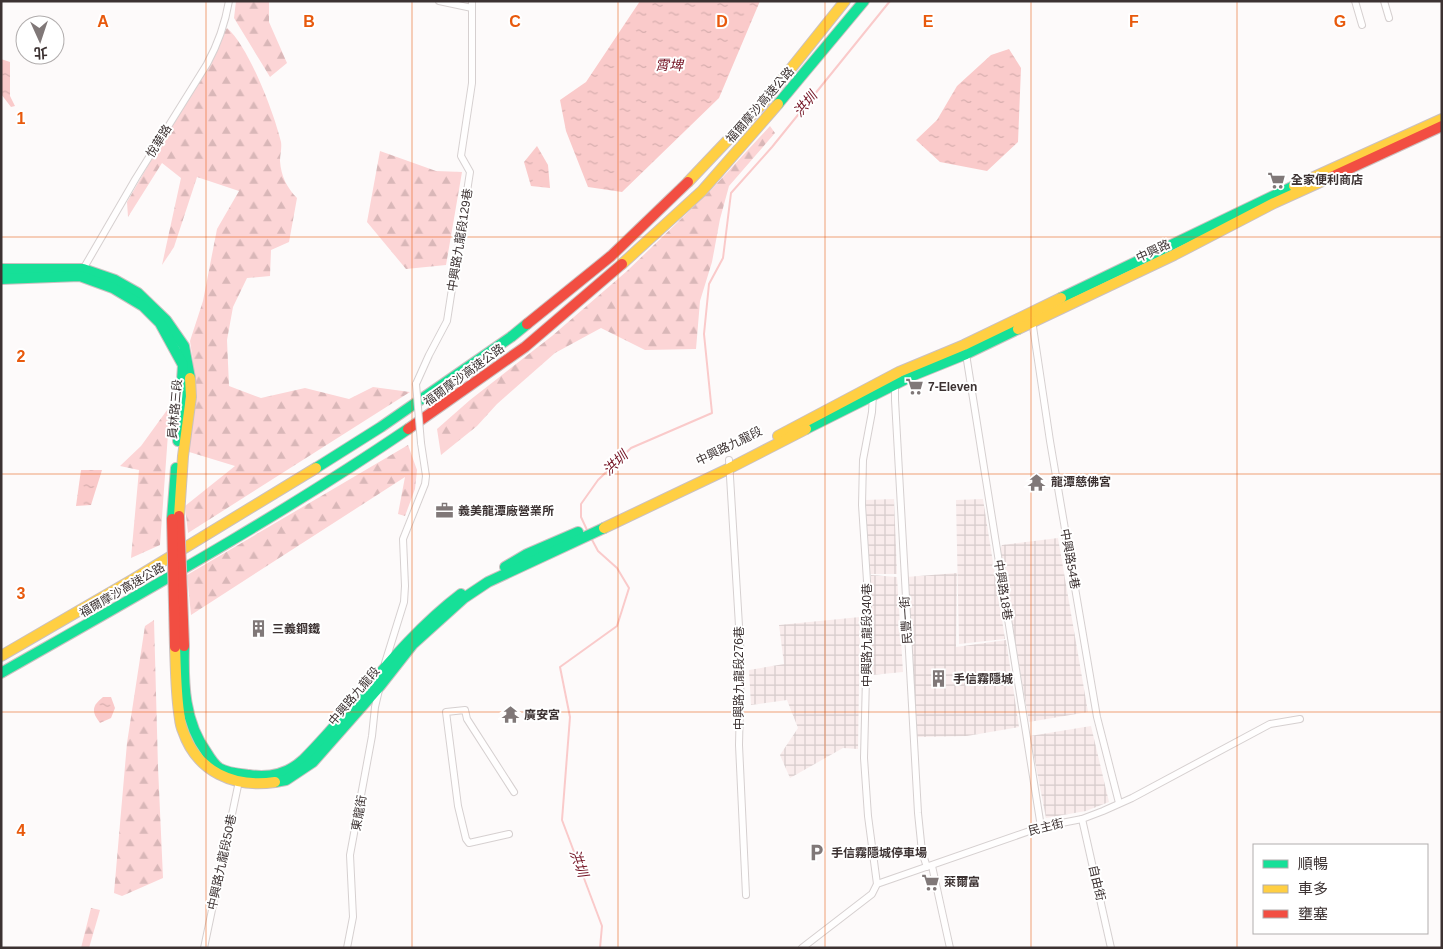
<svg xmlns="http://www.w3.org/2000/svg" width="1443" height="949" viewBox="0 0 1443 949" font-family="Arial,'Noto Sans TC',sans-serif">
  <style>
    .industrial { fill: url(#industrial-grid) }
    .forest { fill: url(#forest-firs) }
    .water { fill: url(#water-ripples) }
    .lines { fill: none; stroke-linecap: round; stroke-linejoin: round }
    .stream { stroke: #facaca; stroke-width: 2 }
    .street-casing { stroke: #d6d0d0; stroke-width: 8 }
    .fast-casing { stroke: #cbc0c0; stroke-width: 12 }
    .slow-casing { stroke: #cbc0c0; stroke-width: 12 }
    .jam-casing { stroke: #cbc0c0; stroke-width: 12 }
    .street { stroke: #fffefe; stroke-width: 6 }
    .fast { stroke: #16e098; stroke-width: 10 }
    .slow { stroke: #ffcf43; stroke-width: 10 }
    .jam { stroke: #f24e42; stroke-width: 10 }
    .street-bridge-casing { stroke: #d6d0d0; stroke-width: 8; stroke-linecap: butt }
    .jam-bridge-casing { stroke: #cbc0c0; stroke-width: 12; stroke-linecap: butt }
    .street-bridge { stroke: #fffefe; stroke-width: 6 }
    .jam-bridge { stroke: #f24e42; stroke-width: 10 }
    .grid { fill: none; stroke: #e8590c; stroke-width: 1; stroke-opacity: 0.55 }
    .labels { text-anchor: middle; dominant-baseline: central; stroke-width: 4; stroke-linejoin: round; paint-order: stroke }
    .street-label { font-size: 12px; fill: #3c3232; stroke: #fff }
    .poi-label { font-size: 12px; font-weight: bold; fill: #3c3232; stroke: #fff; text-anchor: start }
    .water-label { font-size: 14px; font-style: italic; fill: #741424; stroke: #fff }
    .grid-label { font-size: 16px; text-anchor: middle; font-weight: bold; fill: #e8590c; stroke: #fff; stroke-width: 4; stroke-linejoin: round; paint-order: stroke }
  </style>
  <defs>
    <pattern id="industrial-grid" width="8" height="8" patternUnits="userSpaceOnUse" patternTransform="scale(1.25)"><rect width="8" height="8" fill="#f9ecec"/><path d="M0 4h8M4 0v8" fill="none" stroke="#d6cbcb"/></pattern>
    <pattern id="forest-firs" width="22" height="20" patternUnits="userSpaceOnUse" patternTransform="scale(1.25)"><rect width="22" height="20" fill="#fcd5d6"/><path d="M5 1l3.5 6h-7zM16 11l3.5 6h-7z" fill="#d9b7b8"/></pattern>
    <pattern id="water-ripples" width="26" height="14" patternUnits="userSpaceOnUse" patternTransform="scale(1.25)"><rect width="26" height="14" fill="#facaca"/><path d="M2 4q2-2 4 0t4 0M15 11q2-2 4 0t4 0" fill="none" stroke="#d7aeae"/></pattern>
  </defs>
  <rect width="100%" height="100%" fill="#fdfafa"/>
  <g class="industrial">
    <polygon points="894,499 897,574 870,574 865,500"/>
    <polygon points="983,499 1005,639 959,644 956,500"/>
    <polygon points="1058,538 1088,712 1029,722 999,551 1002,545"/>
    <polygon points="957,573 956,647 1006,640 1019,727 967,736 917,737 906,577"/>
    <polygon points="871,575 897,577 903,672 872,675"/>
    <polygon points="860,617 858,749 843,748 790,778 780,755 798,728 787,700 751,705 749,670 784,664 779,625"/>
    <polygon points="1091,726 1109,802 1086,811 1046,818 1030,736"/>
  </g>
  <g class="forest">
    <polygon points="236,1 269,1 269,22 287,63 270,77 234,18"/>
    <path d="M227,28c22,19 47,85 54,114 1,6 -1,13 -1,19 1,15 7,27 17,37l-8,44 -18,8 -1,26 -23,2 -14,29 -6,33 2,46 32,12 44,-10 44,11 24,-12 37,5 -222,141 -3,-27 50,-40 -49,-15 7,-90 -3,-20 13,-40 14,-72 22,-38 -42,-14 -23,70 -12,18 19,-87 -19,-15 -34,54 -1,-15z"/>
    <polygon points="770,126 775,133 729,186 720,219 712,262 700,301 696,349 645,350 601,328 555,353 497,404 477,426 441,455 437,429 470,400 552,336 627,271 710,191"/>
    <polygon points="380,151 436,171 462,172 446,265 406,269 367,222"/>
    <polygon points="170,406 160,545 131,558 139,470 120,466 141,446"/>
    <polygon points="408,445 417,470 415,489 405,516 398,514 405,477 191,615 187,575"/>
    <polygon points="154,620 158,767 163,878 122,896 114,893 127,743 145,626"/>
    <polygon points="91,908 100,910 89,948 81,948"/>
  </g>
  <g class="water">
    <polygon points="640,1 760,1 719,98 622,192 588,187 566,131 560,100 586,82"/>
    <polygon points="1009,49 1021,68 1018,142 987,171 940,162 916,140 937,120 957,86 991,55"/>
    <polygon points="1,59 10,62 10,96 15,106 11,107 1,94"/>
    <polygon points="537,146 548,165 550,188 531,186 524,162"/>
    <polygon points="81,470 102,470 91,505 76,506"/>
    <path d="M103,697h8l4,11 -4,10 -11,5c-9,-12 -8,-17 3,-26z"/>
  </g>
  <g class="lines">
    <g class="stream">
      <polyline points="587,530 581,517 581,504 598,480 631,448 712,413 704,334 709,284 723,258 731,193 772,147 890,1"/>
      <polyline points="590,536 598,551 617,568 629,588 617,626 560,667 570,717 562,820 602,926 600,948"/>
    </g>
    <defs>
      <g id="street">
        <polyline points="439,1 472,8"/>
        <polyline points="1355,1 1362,25"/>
        <polyline points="1384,1 1389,18"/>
        <path d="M82,271l54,-93 71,-114c11,-20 18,-40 22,-63"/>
        <polyline points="1032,320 1050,441 1097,717 1119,803"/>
        <polyline points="966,354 1041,827"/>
        <polyline points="895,383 895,400 918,813 922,852 927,867"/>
        <polyline points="416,384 429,355 447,321 470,172 461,156 472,83 472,1"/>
        <polyline points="873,394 872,412 863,460 862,505 868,596 864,758 868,816 877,884"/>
        <polyline points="729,460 741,659 739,745 746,895"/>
        <polyline points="385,663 404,602 405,586 403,539 425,484 426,476 421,443"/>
        <polyline points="1082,819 1111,948"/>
        <polyline points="509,834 469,843 466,839 458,806 446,712 465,710 467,719 514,792"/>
        <polyline points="932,866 950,948"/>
        <polyline points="204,948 239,781"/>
        <polyline points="347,948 353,917 350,855 372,736 375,707 379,690"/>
        <polyline points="802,948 872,894 877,884 1041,827 1082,819 1103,811 1132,798 1270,724 1300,719"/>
      </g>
      <g id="fast">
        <polyline points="778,104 864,1"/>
        <polyline points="1,269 83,269 115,280 138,293 166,320 184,346 190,378"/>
        <polyline points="1,279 80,276 113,288 143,306 160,323 183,365 178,441"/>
        <polyline points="1061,298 1294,186"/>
        <polyline points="806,429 914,375 966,354 1018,329"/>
        <polyline points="316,468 381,427 511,337 527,324"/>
        <polyline points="172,519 176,468"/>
        <polyline points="505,567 527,554 578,532"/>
        <path d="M184,646c-1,38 0,76 23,107 3,5 7,11 12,15 8,5 21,6 30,7 20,3 39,-1 54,-15 54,-54 96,-119 158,-166"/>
        <path d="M1,673c137,-78 276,-155 407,-244"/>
        <polyline points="275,782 286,780 313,762 380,686 413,644 464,598 488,582 604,528"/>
      </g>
      <g id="slow">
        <polyline points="688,182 765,101 845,1"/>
        <polyline points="1294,186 1442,119"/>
        <polyline points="622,264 702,191 778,104"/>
        <polyline points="1018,329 1174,255 1274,203 1327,179"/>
        <polyline points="778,436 899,372 964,345 1061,298"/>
        <polyline points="179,516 183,456 191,397 190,378"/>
        <polyline points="604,528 730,468 806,429"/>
        <path d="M175,647c1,22 1,43 4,65 1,6 1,13 4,19 14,41 51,57 92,51"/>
        <polyline points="1,656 132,580 316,468"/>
      </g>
      <g id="jam">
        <polyline points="1327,179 1442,126"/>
        <polyline points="527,324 611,256 688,182"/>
        <polyline points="408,429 525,347 622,264"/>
      </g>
    </defs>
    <use href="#street" class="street-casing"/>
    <use href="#fast" class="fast-casing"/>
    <use href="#slow" class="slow-casing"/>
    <use href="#jam" class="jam-casing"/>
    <use href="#street" class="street"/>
    <use href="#fast" class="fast"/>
    <use href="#slow" class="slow"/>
    <use href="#jam" class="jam"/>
    <defs>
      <polyline id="street-bridge" points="416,384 421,443"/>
      <g id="jam-bridge">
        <polyline points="179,516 184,646"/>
        <polyline points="172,519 175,647"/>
      </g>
    </defs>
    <use href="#street-bridge" class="street-bridge-casing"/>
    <use href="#jam-bridge" class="jam-bridge-casing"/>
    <use href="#street-bridge" class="street-bridge"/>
    <use href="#jam-bridge" class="jam-bridge"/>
  </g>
  <path class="grid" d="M206,1v947M412,1v947M618,1v947M825,1v947M1031,1v947M1237,1v947M1,237h1441M1,474h1441M1,712h1441"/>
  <defs>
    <symbol id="supermarket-bare" viewBox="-9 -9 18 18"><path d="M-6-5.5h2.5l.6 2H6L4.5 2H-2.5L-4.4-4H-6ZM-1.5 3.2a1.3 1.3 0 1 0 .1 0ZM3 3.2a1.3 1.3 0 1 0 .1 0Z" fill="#807878" stroke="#fff" stroke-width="2.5" paint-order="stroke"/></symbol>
    <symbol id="temple-bare" viewBox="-9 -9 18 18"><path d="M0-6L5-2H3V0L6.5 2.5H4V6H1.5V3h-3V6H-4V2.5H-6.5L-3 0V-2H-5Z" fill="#807878" stroke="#fff" stroke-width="2.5" paint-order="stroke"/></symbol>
    <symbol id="office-bare" viewBox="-9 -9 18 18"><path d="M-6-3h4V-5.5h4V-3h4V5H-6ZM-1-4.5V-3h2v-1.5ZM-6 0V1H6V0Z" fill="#807878" stroke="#fff" stroke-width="2.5" paint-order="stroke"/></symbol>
    <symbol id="building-bare" viewBox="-9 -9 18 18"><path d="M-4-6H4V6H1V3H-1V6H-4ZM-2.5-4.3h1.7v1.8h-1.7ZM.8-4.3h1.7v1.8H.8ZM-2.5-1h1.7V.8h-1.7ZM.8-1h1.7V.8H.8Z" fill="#807878" stroke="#fff" stroke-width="2.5" paint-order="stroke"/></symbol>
    <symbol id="parking-bare" viewBox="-9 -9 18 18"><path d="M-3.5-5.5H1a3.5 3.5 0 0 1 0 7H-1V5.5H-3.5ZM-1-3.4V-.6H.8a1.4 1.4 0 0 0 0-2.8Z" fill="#807878" stroke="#fff" stroke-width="2.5" paint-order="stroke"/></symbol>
  </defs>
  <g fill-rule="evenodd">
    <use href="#supermarket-bare" x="1264" y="168" width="25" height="25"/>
    <use href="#supermarket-bare" x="902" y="374" width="25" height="25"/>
    <use href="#temple-bare" x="1024" y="470" width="25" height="25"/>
    <use href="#office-bare" x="432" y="498" width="25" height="25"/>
    <use href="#building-bare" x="246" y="616" width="25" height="25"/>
    <use href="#building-bare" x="926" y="666" width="25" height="25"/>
    <use href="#temple-bare" x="498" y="702" width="25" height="25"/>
    <use href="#parking-bare" x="804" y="840" width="25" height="25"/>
    <use href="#supermarket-bare" x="918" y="870" width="25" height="25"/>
  </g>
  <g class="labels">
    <g class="street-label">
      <text transform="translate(760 105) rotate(-49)">福爾摩沙高速公路</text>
      <text transform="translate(159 141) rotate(-58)">悅華路</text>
      <text transform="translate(460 240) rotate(-81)">中興路九龍段129巷</text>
      <text transform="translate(1153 251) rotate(-25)">中興路</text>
      <text transform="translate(464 375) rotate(-36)">福爾摩沙高速公路</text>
      <text transform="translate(175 409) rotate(-85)">員林路三段</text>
      <text transform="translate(729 446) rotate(-26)">中興路九龍段</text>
      <text transform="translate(1070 559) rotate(80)">中興路54巷</text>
      <text transform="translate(122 590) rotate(-30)">福爾摩沙高速公路</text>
      <text transform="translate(1003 590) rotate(81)">中興路18巷</text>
      <text transform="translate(906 620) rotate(-94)">民豐一街</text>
      <text transform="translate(867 635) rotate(-90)">中興路九龍段340巷</text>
      <text transform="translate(739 678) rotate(-90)">中興路九龍段276巷</text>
      <text transform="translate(354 696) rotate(-50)">中興路九龍段</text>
      <text transform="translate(359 813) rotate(-80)">東龍街</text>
      <text transform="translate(1046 827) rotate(-14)">民主街</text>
      <text transform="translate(222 862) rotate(-78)">中興路九龍段50巷</text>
      <text transform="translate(1097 883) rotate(77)">自由街</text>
    </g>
    <g class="poi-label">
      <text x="1291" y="180">全家便利商店</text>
      <text x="928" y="387">7-Eleven</text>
      <text x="1051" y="482">龍潭慈佛宮</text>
      <text x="458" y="511">義美龍潭廠營業所</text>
      <text x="272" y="629">三義鋼鐵</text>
      <text x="953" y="679">手信霧隱城</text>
      <text x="524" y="715">廣安宮</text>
      <text x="831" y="853">手信霧隱城停車場</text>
      <text x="944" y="882">萊爾富</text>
    </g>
    <g class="water-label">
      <text x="669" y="65">霄埤</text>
      <text transform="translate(805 104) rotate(-51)">洪圳</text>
      <text transform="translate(615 463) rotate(-44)">洪圳</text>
      <text transform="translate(579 863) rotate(70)">洪圳</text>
    </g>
  </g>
  <g class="grid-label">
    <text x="103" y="27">A</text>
    <text x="309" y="27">B</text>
    <text x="515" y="27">C</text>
    <text x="722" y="27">D</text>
    <text x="928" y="27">E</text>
    <text x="1134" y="27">F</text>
    <text x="1340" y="27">G</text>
    <text x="21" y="124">1</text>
    <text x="21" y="362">2</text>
    <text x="21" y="599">3</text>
    <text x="21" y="836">4</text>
  </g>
  <rect width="1443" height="949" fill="none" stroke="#3c3232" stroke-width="5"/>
  <rect x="1253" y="844" width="175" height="90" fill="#ffffff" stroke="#b1adad"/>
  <rect x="1263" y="860" width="25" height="8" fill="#16e098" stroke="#b1adad"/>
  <text x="1298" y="869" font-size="15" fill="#3c3232">順暢</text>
  <rect x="1263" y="885" width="25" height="8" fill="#ffcf43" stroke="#b1adad"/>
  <text x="1298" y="894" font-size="15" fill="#3c3232">車多</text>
  <rect x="1263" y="910" width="25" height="8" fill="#f24e42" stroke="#b1adad"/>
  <text x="1298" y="919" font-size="15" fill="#3c3232">壅塞</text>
  <g transform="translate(40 40) rotate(177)"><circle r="24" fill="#ffffff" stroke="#b1adad"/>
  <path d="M0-4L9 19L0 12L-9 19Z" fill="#807878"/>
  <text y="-8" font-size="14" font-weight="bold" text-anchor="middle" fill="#3c3232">北</text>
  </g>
</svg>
